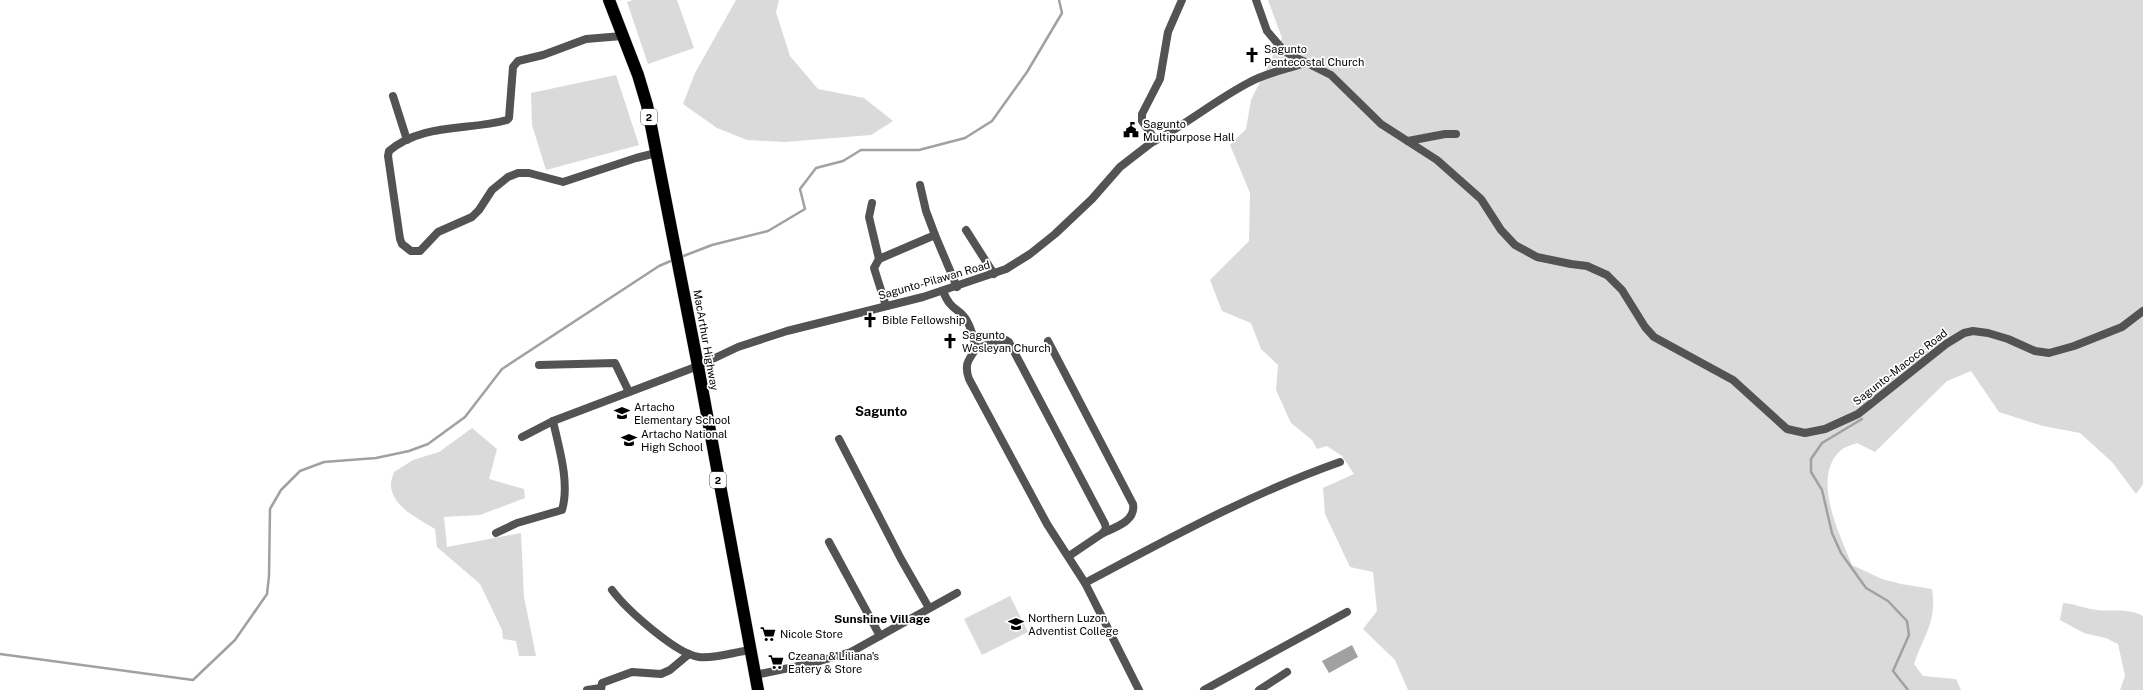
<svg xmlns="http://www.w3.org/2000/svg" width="2143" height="690" viewBox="0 0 2143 690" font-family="'Public Sans',sans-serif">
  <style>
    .green { fill: #dadada }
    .water { fill: #a1a1a1 }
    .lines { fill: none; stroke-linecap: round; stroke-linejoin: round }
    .stream { stroke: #a1a1a1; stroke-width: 2.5 }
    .highway-casing { stroke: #dbdbdb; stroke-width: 13 }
    .street { stroke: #535353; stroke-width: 8 }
    .highway { stroke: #000; stroke-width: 12 }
    .labels { text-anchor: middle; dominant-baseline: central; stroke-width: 3.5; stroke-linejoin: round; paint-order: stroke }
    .shield { fill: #fff; stroke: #4c4c4c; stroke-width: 1 }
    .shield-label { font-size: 10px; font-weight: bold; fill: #000 }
    .poi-label { font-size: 11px; fill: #000; stroke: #fff; text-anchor: start }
    .street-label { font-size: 11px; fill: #000; stroke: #fff }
    .neighbourhood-label { font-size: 12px; font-weight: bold; fill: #000; stroke: #fff }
    .quarter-label { font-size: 13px; font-weight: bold; fill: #000; stroke: #fff }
  </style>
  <rect width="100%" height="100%" fill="#fff"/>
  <g class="green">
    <polygon points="633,0 677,0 694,48 648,64 627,2"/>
    <polygon points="736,0 779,0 776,12 790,56 818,89 864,98 893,121 871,135 785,142 747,140 717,128 683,104 695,73"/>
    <path d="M1268,0h875v484l-7,10 -24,-32 -32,-29 -37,-7 -44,-14 -28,-41 -24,10 -72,71 -18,-9c-5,2 -13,4 -17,8 -29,27 0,84 12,114l30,14 19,5 31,5c5,33 -8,46 -18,75l9,12 33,3 5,11h-553l-13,-30 -32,-31 14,-18 -4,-39 -23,-5 -25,-53 -2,-26 31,-14 -12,-18 -15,-10 -10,3 -5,-9 -21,-17 -15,-33 2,-25 -17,-16 -10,-26 -29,-12 -12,-31 39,-39 1,-48 -20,-48 16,-16 5,-29 31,-62z"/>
    <polygon points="616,75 639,145 546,170 532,125 531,93"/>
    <path d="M472,428l25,21 -8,30 35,10 1,9 -45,17 -36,2 3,30 74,-14 3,64 12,59h-17l-3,-15 -13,-2 -1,-9 -22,-46 -43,-37 -2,-18c-16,-10 -41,-21 -44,-42 -1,-5 2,-11 3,-15l19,-12 26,-8z"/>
    <polygon points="1010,596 1028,632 982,655 964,619"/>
    <path d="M2063,603c12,1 17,4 28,6 17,4 35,-2 52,7v74h-23l5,-14 -7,-32 -12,-6 -22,-5 -24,-13z"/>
  </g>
  <polygon class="water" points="1352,645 1358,657 1329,673 1322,661"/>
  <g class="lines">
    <g class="stream">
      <polyline points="681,257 712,245 768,231 805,209 800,189 816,168 843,161 861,150 919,150 965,138 992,121 1027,72 1062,13 1059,0"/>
      <polyline points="1862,419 1822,443 1811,459 1811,472 1822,490 1832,533 1841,553 1866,588 1888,601 1907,621 1909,635 1893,671 1908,690"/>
      <polyline points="0,654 193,680 235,640 267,594 269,576 270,509 281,490 300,471 324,462 376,458 409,451 428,444 465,417 502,369 659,266 673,260"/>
    </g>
    <defs>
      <polyline id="highway" points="609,0 638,75 647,105 698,366 758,690"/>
    </defs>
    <use href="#highway" class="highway-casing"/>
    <g class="street">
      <polyline points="1256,0 1267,31 1285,52 1331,75 1381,124 1437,160 1481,199 1501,230 1515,245 1537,257 1571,264 1587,266 1607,275 1622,290 1645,327 1654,337 1733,380 1787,429 1805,433 1825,429 1858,414 1946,344 1964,333 1973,331 1988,333 2008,339 2035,351 2049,353 2074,346 2122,327 2143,311"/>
      <path d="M622,36l-36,3 -43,16 -25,6 -5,6 -4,51 -2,2c-40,11 -85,3 -118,31l-1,5 12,83 2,5 9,7h9l18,-19 34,-15 7,-7 13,-20 16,-13 10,-4h11l34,9 73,-24 20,-5"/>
      <polyline points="393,96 407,140"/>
      <polyline points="1408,141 1445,134 1456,134"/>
      <path d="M1151,143c35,-18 64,-43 99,-61 16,-9 37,-13 55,-19"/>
      <polyline points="872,203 869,217 879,259 874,268 886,306"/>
      <polyline points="966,230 994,274"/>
      <polyline points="935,235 957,287"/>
      <polyline points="879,259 935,235 926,211 920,185"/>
      <path d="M943,291c8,21 16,16 24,30 5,8 7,18 9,28 -8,11 -12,16 -7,30l78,145 38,59 54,107"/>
      <path d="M1048,341l85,163c3,17 -17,23 -30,29"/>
      <polyline points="976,349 1000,340 1006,340 1009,342 1105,524 1106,529 1103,533 1069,556"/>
      <polyline points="539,365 615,363 629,392"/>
      <polyline points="522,437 553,421 698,366 738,347 787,331 923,297 1006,269 1030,254 1055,234 1092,199 1120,167 1151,143 1152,135 1142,121 1142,114 1160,79 1168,32 1182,0"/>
      <polyline points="839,439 901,559 929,608"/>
      <path d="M496,533l21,-10 45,-13c8,-27 -3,-62 -9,-89"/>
      <polyline points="829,542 880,636"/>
      <path d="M1085,583c83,-44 167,-90 255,-121"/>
      <path d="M612,590c14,19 64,64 87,67 16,2 35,-5 51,-7"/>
      <polyline points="755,675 813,663 851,652 957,593"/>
      <polyline points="587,690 601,688"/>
      <polyline points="601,690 602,683 632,672 661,674 670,670 689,654"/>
      <polyline points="1204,690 1347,612"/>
      <polyline points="1259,690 1287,672"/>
    </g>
    <use href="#highway" class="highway"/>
  </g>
  <defs>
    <symbol id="church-bare" viewBox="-9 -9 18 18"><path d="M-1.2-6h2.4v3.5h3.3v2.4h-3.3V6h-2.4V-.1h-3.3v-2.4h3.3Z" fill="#000" stroke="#fff" stroke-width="2.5" paint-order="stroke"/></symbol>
    <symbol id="civic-bare" viewBox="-9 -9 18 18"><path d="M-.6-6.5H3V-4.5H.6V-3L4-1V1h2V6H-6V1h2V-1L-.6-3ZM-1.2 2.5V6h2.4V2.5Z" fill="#000" stroke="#fff" stroke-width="2.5" paint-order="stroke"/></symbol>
    <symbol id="school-bare" viewBox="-9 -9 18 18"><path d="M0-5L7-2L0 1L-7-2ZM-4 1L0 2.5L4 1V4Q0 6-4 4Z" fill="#000" stroke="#fff" stroke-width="2.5" paint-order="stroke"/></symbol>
    <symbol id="supermarket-bare" viewBox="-9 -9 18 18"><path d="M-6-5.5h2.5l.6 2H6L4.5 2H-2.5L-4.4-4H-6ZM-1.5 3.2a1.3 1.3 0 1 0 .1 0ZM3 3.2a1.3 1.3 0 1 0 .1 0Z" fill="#000" stroke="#fff" stroke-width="2.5" paint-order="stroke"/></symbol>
  </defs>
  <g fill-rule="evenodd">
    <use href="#church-bare" x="1241" y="44" width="22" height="22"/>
    <use href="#civic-bare" x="1120" y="119" width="22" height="22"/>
    <use href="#church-bare" x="859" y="309" width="22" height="22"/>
    <use href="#church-bare" x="939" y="330" width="22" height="22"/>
    <use href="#school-bare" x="611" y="402" width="22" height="22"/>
    <use href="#school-bare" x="618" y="429" width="22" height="22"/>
    <use href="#school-bare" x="1005" y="613" width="22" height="22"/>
    <use href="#supermarket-bare" x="757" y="623" width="22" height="22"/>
    <use href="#supermarket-bare" x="765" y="651" width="22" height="22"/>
  </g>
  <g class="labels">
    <g class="shield">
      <rect x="641" y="109" width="16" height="16" rx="3"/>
      <rect x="710" y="472" width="16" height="16" rx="3"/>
    </g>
    <g class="shield-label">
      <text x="649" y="117">2</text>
      <text x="718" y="480">2</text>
    </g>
    <g class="poi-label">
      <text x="1264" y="49">Sagunto<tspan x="1264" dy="13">Pentecostal Church</tspan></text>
      <text x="1143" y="124">Sagunto<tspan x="1143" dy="13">Multipurpose Hall</tspan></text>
      <text x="882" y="320">Bible Fellowship</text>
      <text x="962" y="335">Sagunto<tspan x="962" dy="13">Wesleyan Church</tspan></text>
      <text x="634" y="407">Artacho<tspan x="634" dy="13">Elementary School</tspan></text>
      <text x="641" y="434">Artacho National<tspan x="641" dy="13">High School</tspan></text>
      <text x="1028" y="618">Northern Luzon<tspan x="1028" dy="13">Adventist College</tspan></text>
      <text x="780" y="634">Nicole Store</text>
      <text x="788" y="656">Czeana &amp; Liliana's<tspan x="788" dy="13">Eatery &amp; Store</tspan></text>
    </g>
    <g class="street-label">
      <text transform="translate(934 280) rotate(-16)">Sagunto-Pilawan Road</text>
      <text transform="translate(706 340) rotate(80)">MacArthur Highway</text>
      <text transform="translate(1900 367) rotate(-38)">Sagunto-Macoco Road</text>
    </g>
    <g class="neighbourhood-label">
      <text x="882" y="619">Sunshine Village</text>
    </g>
    <g class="quarter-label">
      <text x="881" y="411">Sagunto</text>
    </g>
  </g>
</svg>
